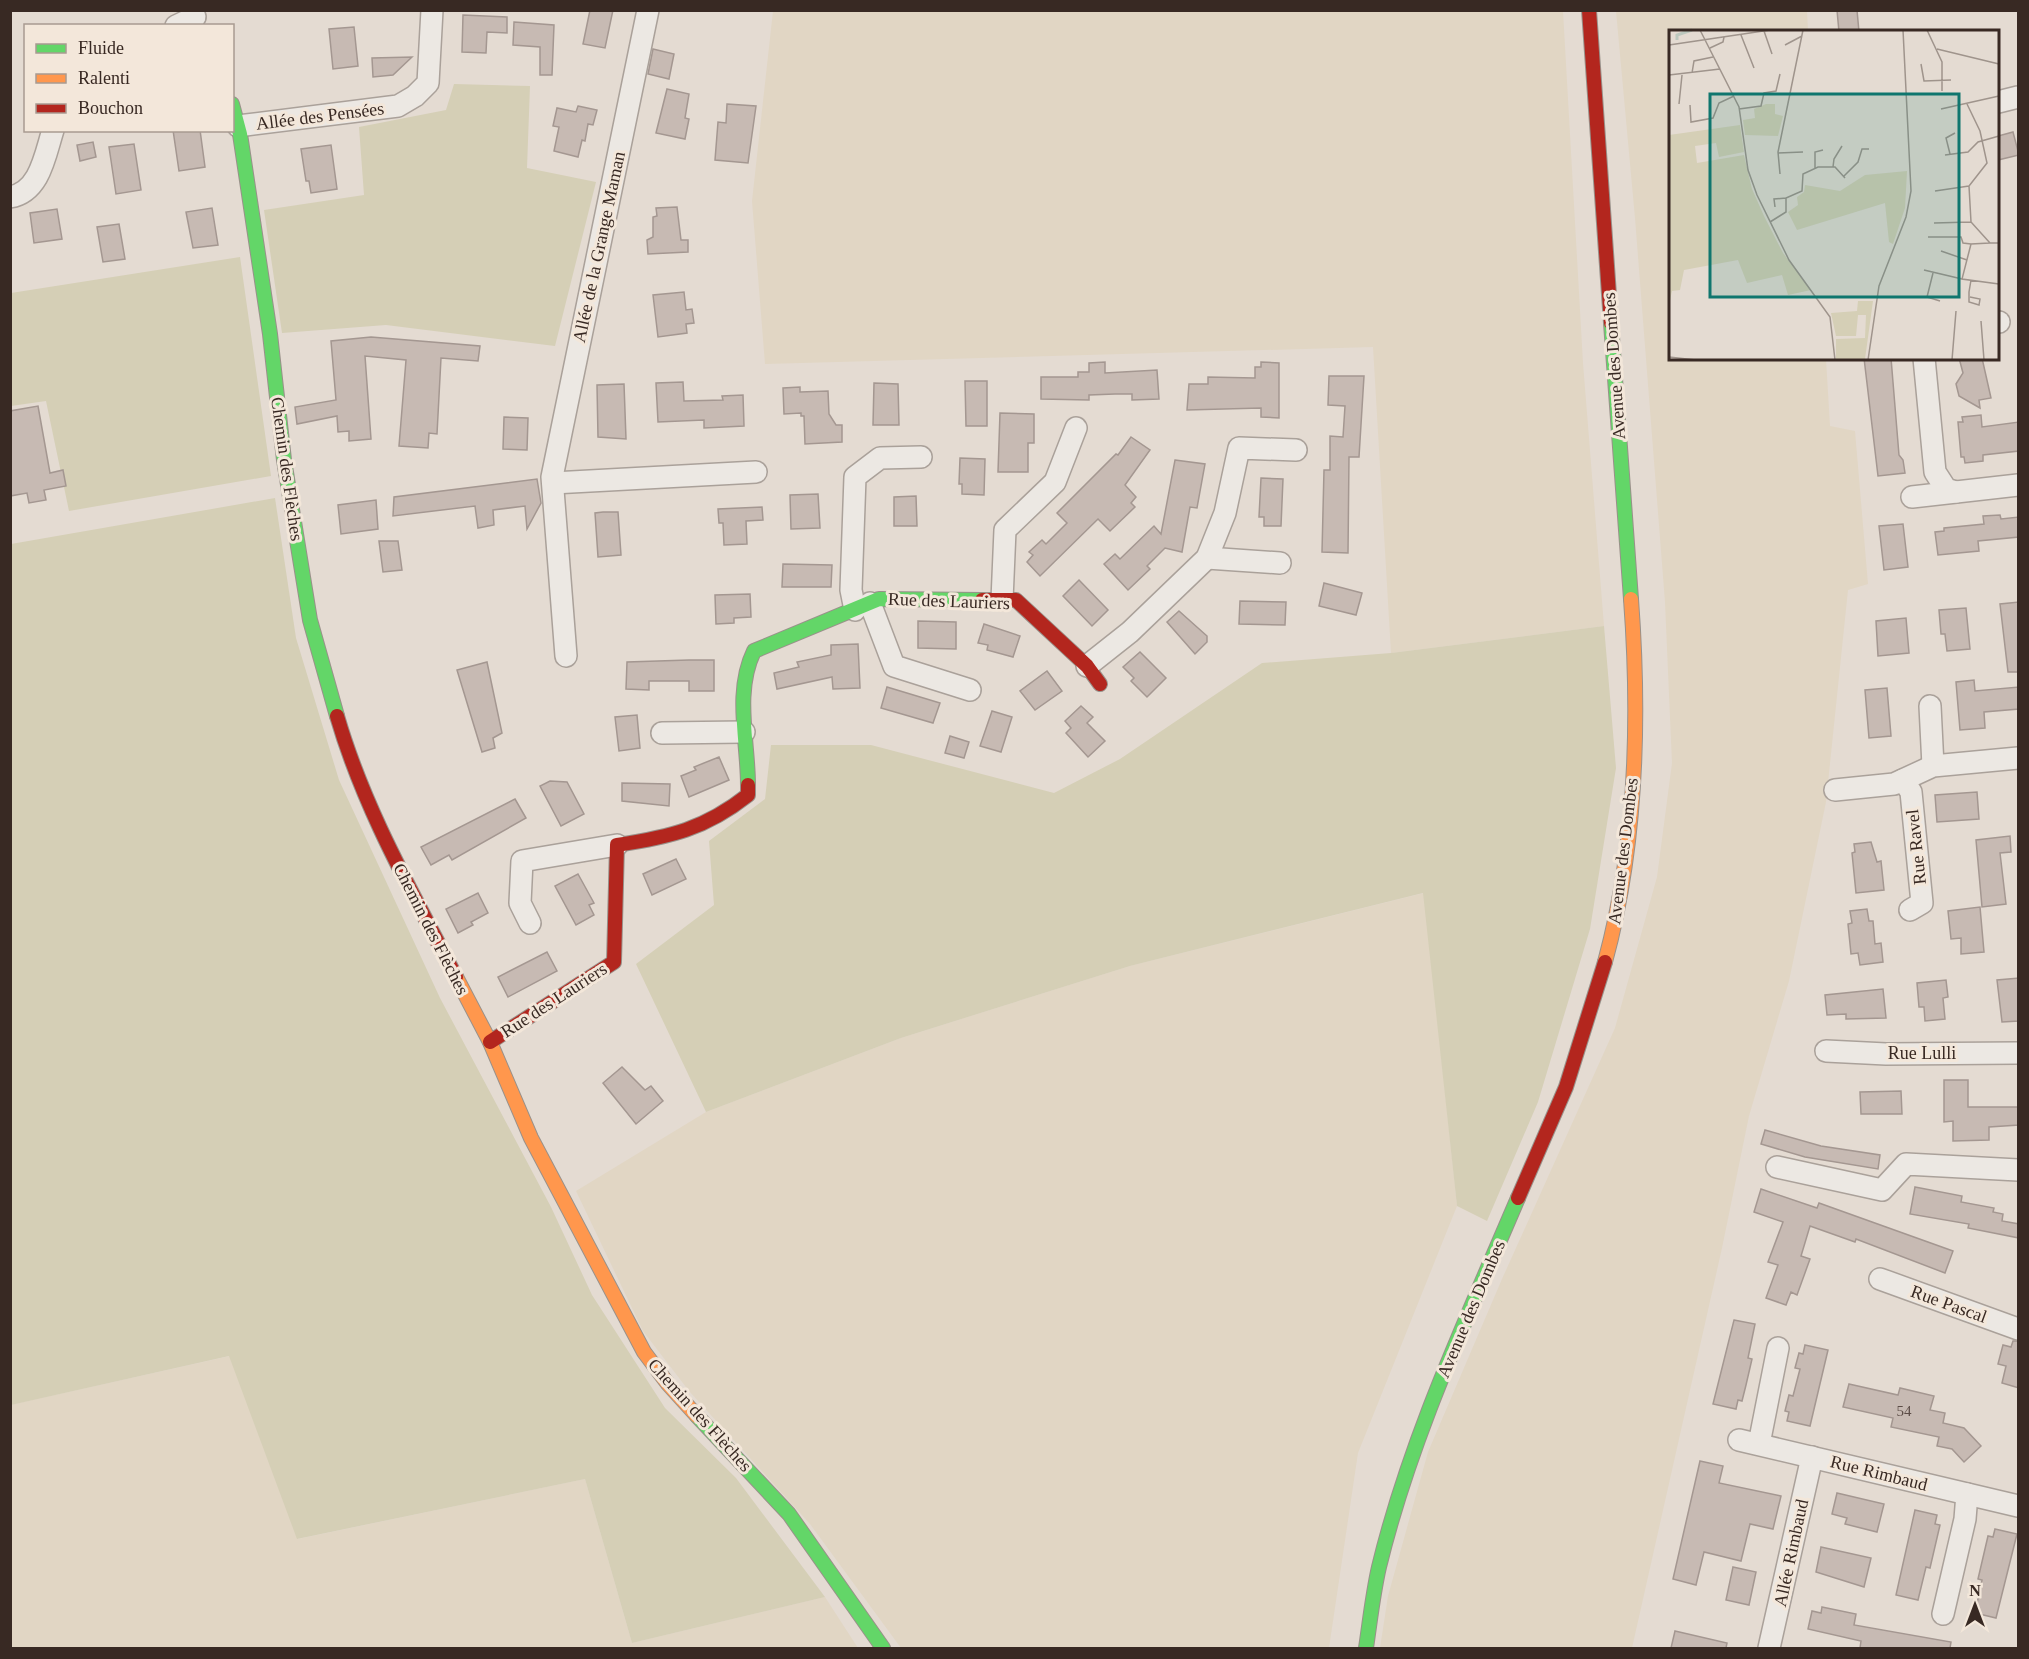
<svg xmlns="http://www.w3.org/2000/svg" width="2029" height="1659" viewBox="0 0 2029 1659" font-family="Georgia,serif">
  <style>
    .farmland { fill: #e1d6c4 }
    .green { fill: #d5cfb6 }
    .building { fill: #c7bab3; stroke: #a49791; stroke-width: 1.5 }
    .lines { fill: none; stroke-linecap: round; stroke-linejoin: round }
    .street-casing { stroke: #aaa19a; stroke-width: 24 }
    .fast-casing { stroke: #99918a; stroke-width: 16 }
    .slow-casing { stroke: #99918a; stroke-width: 16 }
    .jam-casing { stroke: #99918a; stroke-width: 16 }
    .street { stroke: #ece8e3; stroke-width: 21 }
    .fast { stroke: #63d668; stroke-width: 14 }
    .slow { stroke: #ff974d; stroke-width: 14 }
    .jam { stroke: #b3261e; stroke-width: 14 }
    .labels { text-anchor: middle; dominant-baseline: central; stroke-width: 6; stroke-linejoin: round; paint-order: stroke }
    .number-label { font-size: 15px; fill: #5c4d47 }
    .street-label { font-size: 18px; fill: #382923; stroke: #f3e7da }
    .inset-river { fill: none; stroke: #bcc8be; stroke-width: 3 }
    .inset-road { fill: none; stroke: #9f948c; stroke-width: 1.5 }
    .view { fill: #0f766e; fill-opacity: 0.15; stroke: #0f766e; stroke-width: 3 }
    .inset-edge { fill: none; stroke: #382923; stroke-width: 3 }
  </style>
  <rect width="100%" height="100%" fill="#e4dbd2"/>
  <g class="farmland">
    <polygon points="773,11 1563,11 1583,363 1604,626 1391,653 1373,347 765,364 752,201"/>
    <polygon points="1616,11 1807,11 1808,31 1670,32 1670,358 1826,359 1830,426 1855,431 1868,584 1848,590 1826,802 1789,981 1749,1116 1722,1248 1632,1648 1380,1648 1388,1596 1428,1452 1502,1279 1615,1028 1657,877 1672,763 1665,602 1635,218"/>
    <polygon points="1424,893 1457,1206 1358,1453 1329,1648 901,1648 810,1524 689,1391 643,1331 576,1191 706,1112 901,1038 1130,966"/>
    <polygon points="230,1356 298,1539 585,1479 632,1643 825,1597 858,1648 11,1648 10,1405"/>
  </g>
  <g class="green">
    <polygon points="454,84 530,86 527,168 596,182 555,346 386,325 282,333 264,210 364,195 359,127 446,110"/>
    <polygon points="240,257 271,476 69,511 46,401 11,406 11,293"/>
    <polygon points="275,498 296,638 339,780 440,998 551,1207 592,1295 665,1408 736,1478 825,1597 632,1643 585,1479 297,1539 229,1356 11,1405 11,544"/>
    <polygon points="1604,626 1616,768 1590,929 1538,1102 1487,1221 1457,1206 1423,893 1130,966 901,1038 706,1112 636,964 714,905 709,841 765,799 771,745 871,745 1054,793 1120,759 1262,663 1391,653"/>
  </g>
  <g class="building">
    <polygon points="590,10 613,10 605,48 583,44"/>
    <polygon points="1837,10 1857,10 1859,32 1839,32"/>
    <polygon points="463,15 507,17 507,33 487,32 486,53 462,52"/>
    <polygon points="514,22 554,25 552,75 540,75 540,47 513,45"/>
    <polygon points="354,27 358,66 333,69 329,29"/>
    <polygon points="653,49 674,54 669,79 648,74"/>
    <polygon points="412,57 393,75 373,77 372,58"/>
    <polygon points="667,89 689,94 685,118 689,119 685,139 656,133"/>
    <polygon points="727,104 756,106 748,163 715,160 718,122 726,123"/>
    <polygon points="578,106 597,110 593,125 588,124 585,141 582,140 578,157 554,151 559,127 553,126 557,108 576,112"/>
    <polygon points="173,130 200,130 205,167 179,171"/>
    <polygon points="2013,132 2019,155 1998,160 1998,136"/>
    <polygon points="93,142 96,157 80,161 77,145"/>
    <polygon points="134,144 141,190 116,194 109,147"/>
    <polygon points="331,145 337,189 311,193 309,181 306,181 301,149"/>
    <polygon points="677,207 681,240 688,240 688,252 648,254 647,240 653,237 653,217 657,216 656,208"/>
    <polygon points="212,208 218,245 193,248 186,212"/>
    <polygon points="57,209 62,239 34,243 30,213"/>
    <polygon points="119,224 125,259 103,262 97,227"/>
    <polygon points="684,292 686,310 692,309 694,323 686,324 687,333 658,337 653,295"/>
    <polygon points="371,337 480,346 478,361 441,358 437,434 429,433 428,448 399,446 406,360 365,356 371,439 349,441 349,431 338,432 337,416 297,424 295,407 336,400 331,341"/>
    <polygon points="1864,358 1891,358 1899,455 1903,460 1905,473 1878,476"/>
    <polygon points="1959,358 1982,358 1991,398 1979,400 1980,408 1959,396 1956,384 1963,373"/>
    <polygon points="1105,362 1105,373 1157,370 1159,399 1132,400 1132,394 1115,394 1089,395 1089,400 1041,399 1041,377 1078,377 1078,372 1089,372 1089,363"/>
    <polygon points="1261,362 1279,363 1279,418 1261,417 1261,408 1187,410 1189,384 1208,384 1208,377 1255,378 1255,367 1261,367"/>
    <polygon points="1329,376 1364,376 1359,457 1349,457 1348,553 1322,552 1324,470 1330,470 1330,436 1343,437 1345,406 1328,405"/>
    <polygon points="965,381 987,381 987,426 966,426"/>
    <polygon points="683,382 684,401 723,400 722,396 743,395 744,426 704,428 704,420 658,422 656,383"/>
    <polygon points="874,383 898,384 899,425 873,425"/>
    <polygon points="624,384 626,439 598,437 597,385"/>
    <polygon points="800,387 800,392 828,391 829,414 836,425 842,425 842,442 805,444 804,416 801,416 801,413 784,414 783,388"/>
    <polygon points="38,406 50,473 63,470 66,486 44,490 46,500 29,503 27,493 10,496 10,411"/>
    <polygon points="1000,413 1034,414 1034,443 1028,443 1028,472 998,472"/>
    <polygon points="1981,415 1982,427 2019,422 2019,451 1983,455 1983,461 1965,463 1964,457 1961,457 1958,422 1963,422 1962,417"/>
    <polygon points="504,417 528,418 527,450 503,449"/>
    <polygon points="1131,437 1150,450 1125,485 1136,497 1131,503 1135,507 1110,531 1098,519 1040,576 1027,562 1033,555 1029,552 1042,540 1046,544 1067,523 1057,513 1116,454 1118,455"/>
    <polygon points="960,458 985,459 984,495 962,494 962,484 959,484"/>
    <polygon points="1175,460 1205,464 1197,508 1190,507 1182,552 1165,548 1147,566 1150,569 1128,590 1104,564 1115,554 1120,559 1154,526 1161,534"/>
    <polygon points="1261,478 1283,479 1281,526 1264,526 1264,517 1259,517"/>
    <polygon points="537,479 541,503 527,529 525,506 493,510 494,525 478,528 475,506 393,516 394,497"/>
    <polygon points="818,494 820,528 791,529 790,495"/>
    <polygon points="916,496 917,526 894,526 894,497"/>
    <polygon points="376,500 378,529 341,534 338,505"/>
    <polygon points="762,507 763,520 746,521 747,544 724,545 723,523 719,523 718,509"/>
    <polygon points="603,512 618,512 621,555 598,557 595,513"/>
    <polygon points="2000,515 2001,519 2019,517 2019,537 1978,541 1979,551 1938,555 1935,532 1944,531 1944,528 1984,524 1983,516"/>
    <polygon points="1903,524 1908,567 1884,570 1879,526"/>
    <polygon points="379,541 398,541 402,570 383,572"/>
    <polygon points="783,564 832,565 831,587 782,587"/>
    <polygon points="1079,580 1108,610 1092,626 1063,596"/>
    <polygon points="1324,583 1362,593 1356,615 1319,606"/>
    <polygon points="750,594 751,617 734,618 734,623 716,624 715,595"/>
    <polygon points="1240,601 1286,602 1285,625 1239,624"/>
    <polygon points="2019,602 2019,672 2008,672 2000,604"/>
    <polygon points="1966,608 1970,649 1947,651 1945,634 1941,634 1939,610"/>
    <polygon points="1179,611 1207,636 1207,642 1195,654 1167,622"/>
    <polygon points="1906,618 1909,653 1878,656 1876,621"/>
    <polygon points="918,621 956,622 956,649 918,648"/>
    <polygon points="984,624 1020,636 1013,657 987,650 988,645 978,643"/>
    <polygon points="858,644 860,688 833,689 832,677 777,689 774,673 799,667 797,662 831,655 831,645"/>
    <polygon points="1140,652 1166,678 1147,697 1131,681 1134,678 1123,667"/>
    <polygon points="689,660 714,660 714,691 689,691 689,681 649,681 649,690 626,689 627,662"/>
    <polygon points="487,662 502,733 493,738 495,748 482,752 457,670"/>
    <polygon points="1047,671 1062,691 1035,710 1020,691"/>
    <polygon points="1974,680 1975,691 2019,687 2019,709 1984,712 1985,728 1960,730 1956,682"/>
    <polygon points="887,687 940,703 933,723 881,708"/>
    <polygon points="1887,688 1891,736 1869,738 1865,690"/>
    <polygon points="1081,706 1093,717 1087,723 1105,741 1088,757 1066,733 1071,728 1065,721"/>
    <polygon points="992,711 1012,717 1001,752 980,746"/>
    <polygon points="637,715 640,748 619,751 615,717"/>
    <polygon points="950,736 969,742 964,758 945,753"/>
    <polygon points="719,757 729,780 689,797 681,776 696,770 694,767"/>
    <polygon points="550,781 567,782 584,814 561,826 540,786"/>
    <polygon points="622,783 670,784 669,806 622,801"/>
    <polygon points="1977,792 1979,819 1937,822 1935,795"/>
    <polygon points="515,799 526,818 452,860 449,855 431,865 421,847"/>
    <polygon points="2010,836 2011,852 2000,853 2006,904 1982,907 1976,840"/>
    <polygon points="1871,842 1877,862 1881,861 1884,890 1856,893 1852,853 1855,852 1854,844"/>
    <polygon points="676,859 686,879 652,895 643,874"/>
    <polygon points="578,874 594,903 589,905 594,915 576,925 555,886"/>
    <polygon points="478,893 488,913 471,922 473,925 458,933 446,909"/>
    <polygon points="1980,907 1984,952 1961,954 1961,938 1951,939 1948,911"/>
    <polygon points="1867,909 1869,921 1873,921 1875,944 1881,943 1883,962 1860,965 1858,953 1851,954 1848,924 1852,923 1850,911"/>
    <polygon points="547,952 557,971 508,997 498,977"/>
    <polygon points="2019,978 2019,1021 2002,1022 1997,980"/>
    <polygon points="1946,980 1948,997 1943,998 1945,1019 1925,1021 1924,1007 1919,1007 1917,983"/>
    <polygon points="1883,989 1886,1018 1846,1019 1846,1014 1827,1015 1825,995"/>
    <polygon points="622,1067 645,1090 651,1086 663,1101 636,1124 603,1083"/>
    <polygon points="1944,1080 1968,1080 1968,1107 2019,1107 2019,1125 1989,1127 1989,1140 1953,1141 1953,1121 1944,1122"/>
    <polygon points="1901,1091 1902,1114 1861,1114 1860,1092"/>
    <polygon points="1765,1130 1821,1146 1880,1155 1878,1169 1805,1157 1761,1144"/>
    <polygon points="1915,1187 1962,1196 1961,1202 1994,1208 1993,1212 2003,1214 2002,1221 2019,1224 2019,1238 1968,1228 1969,1224 1910,1214"/>
    <polygon points="1761,1189 1817,1208 1819,1203 1953,1251 1945,1273 1856,1239 1855,1242 1810,1226 1801,1256 1810,1259 1797,1295 1791,1292 1786,1305 1766,1298 1778,1265 1768,1262 1783,1222 1754,1212"/>
    <polygon points="1734,1320 1755,1324 1748,1358 1752,1359 1746,1385 1742,1401 1738,1400 1736,1409 1713,1404"/>
    <polygon points="2013,1341 2019,1341 2019,1388 2002,1383 2006,1366 1998,1364 2003,1345 2011,1347"/>
    <polygon points="1805,1345 1828,1350 1810,1426 1787,1421 1789,1412 1785,1411 1789,1395 1793,1396 1800,1369 1795,1368 1799,1353 1803,1354"/>
    <polygon points="1849,1384 1898,1395 1900,1388 1934,1396 1930,1410 1945,1413 1943,1423 1964,1428 1981,1446 1964,1462 1952,1449 1937,1446 1939,1437 1891,1427 1893,1418 1843,1407"/>
    <polygon points="1700,1461 1723,1466 1719,1483 1781,1496 1773,1529 1750,1524 1741,1561 1704,1552 1696,1585 1673,1579"/>
    <polygon points="1837,1493 1884,1504 1877,1532 1845,1524 1847,1518 1832,1514"/>
    <polygon points="1915,1510 1937,1515 1935,1524 1940,1525 1930,1568 1926,1567 1918,1600 1896,1595"/>
    <polygon points="1995,1529 2017,1534 1996,1618 1975,1613 1982,1580 1978,1579 1988,1536 1993,1537"/>
    <polygon points="1821,1547 1871,1558 1864,1587 1816,1572"/>
    <polygon points="1733,1567 1756,1572 1749,1605 1726,1600"/>
    <polygon points="1822,1607 1856,1614 1854,1625 1951,1642 1950,1648 1860,1648 1861,1641 1808,1629 1812,1611 1821,1613"/>
    <polygon points="1675,1631 1727,1643 1726,1648 1671,1648"/>
  </g>
  <g class="lines">
    <defs>
      <g id="street">
        <polyline points="176,26 195,17"/>
        <polyline points="1998,102 2018,97"/>
        <polyline points="238,126 398,106 415,96 428,83 432,10"/>
        <path d="M10,197c30,-5 35,-42 43,-67"/>
        <polyline points="1998,322 1999,322"/>
        <polyline points="1924,358 1935,472 1946,489 1956,492"/>
        <polyline points="553,483 756,472"/>
        <polyline points="1912,497 2018,485"/>
        <polyline points="1207,558 1280,563"/>
        <polyline points="1002,600 1005,530 1055,482 1076,428"/>
        <polyline points="870,603 894,666 970,690"/>
        <polyline points="855,610 851,590 855,477 880,458 921,457"/>
        <polyline points="566,656 552,477 648,10"/>
        <polyline points="1087,666 1130,632 1207,558 1225,513 1239,448 1296,450"/>
        <polyline points="1930,706 1933,766"/>
        <polyline points="662,733 744,732"/>
        <polyline points="1903,780 1911,792 1922,903 1910,910"/>
        <polyline points="1835,790 1894,784 1933,766 2018,758"/>
        <polyline points="530,923 520,903 522,861 617,845"/>
        <polyline points="1826,1051 1886,1054 2018,1053"/>
        <polyline points="1777,1167 1882,1190 1906,1164 2018,1170"/>
        <polyline points="1880,1279 2018,1329"/>
        <polyline points="1739,1440 2018,1506"/>
        <polyline points="1759,1444 1778,1348"/>
        <polyline points="1943,1614 1965,1519 1967,1494"/>
        <polyline points="1769,1648 1812,1457"/>
      </g>
      <g id="fast">
        <polyline points="232,104 240,134 270,334 284,460 310,620 337,716"/>
        <polyline points="1611,323 1631,599"/>
        <path d="M748,785c0,-44 -14,-93 6,-134l125,-52 103,1"/>
        <polyline points="697,1416 789,1514 883,1648"/>
        <path d="M1366,1648c4,-27 7,-55 13,-81 31,-128 88,-249 139,-369"/>
      </g>
      <g id="slow">
        <path d="M1605,962c32,-117 35,-242 26,-363"/>
        <polyline points="456,977 490,1042 531,1138 644,1352 668,1384 697,1416"/>
      </g>
      <g id="jam">
        <polyline points="1589,10 1611,323"/>
        <polyline points="982,600 1016,600 1087,666 1100,684"/>
        <path d="M337,716c27,93 75,176 119,261"/>
        <path d="M490,1042l124,-80 3,-117c53,-8 88,-16 131,-50v-10"/>
        <polyline points="1518,1198 1566,1087 1605,962"/>
      </g>
    </defs>
    <use href="#street" class="street-casing"/>
    <use href="#fast" class="fast-casing"/>
    <use href="#slow" class="slow-casing"/>
    <use href="#jam" class="jam-casing"/>
    <use href="#street" class="street"/>
    <use href="#fast" class="fast"/>
    <use href="#slow" class="slow"/>
    <use href="#jam" class="jam"/>
  </g>
  <g class="labels">
    <g class="number-label">
      <text x="1904" y="1411">54</text>
    </g>
    <g class="street-label">
      <text transform="translate(320 116) rotate(-7)">Allée des Pensées</text>
      <text transform="translate(599 247) rotate(-78)">Allée de la Grange Maman</text>
      <text transform="translate(1614 366) rotate(-94)">Avenue des Dombes</text>
      <text transform="translate(287 469) rotate(82)">Chemin des Flèches</text>
      <text transform="translate(949 601) rotate(2)">Rue des Lauriers</text>
      <text transform="translate(1916 847) rotate(-96)">Rue Ravel</text>
      <text transform="translate(1623 851) rotate(-83)">Avenue des Dombes</text>
      <text transform="translate(431 929) rotate(63)">Chemin des Flèches</text>
      <text transform="translate(554 1000) rotate(-33)">Rue des Lauriers</text>
      <text x="1922" y="1053">Rue Lulli</text>
      <text transform="translate(1949 1304) rotate(20)">Rue Pascal</text>
      <text transform="translate(1471 1309) rotate(-67)">Avenue des Dombes</text>
      <text transform="translate(700 1415) rotate(48)">Chemin des Flèches</text>
      <text transform="translate(1879 1473) rotate(14)">Rue Rimbaud</text>
      <text transform="translate(1791 1553) rotate(-78)">Allée Rimbaud</text>
    </g>
  </g>
  <g transform="translate(1669 30)">
    <rect width="330" height="330" fill="#e4dbd2"/>
    <path d="M97,74h9v10l8,2 -5,20 -33,-1 -2,-15 12,-2 -1,-9zM71,95l4,27 -25,5 -3,-14 -21,3 2,17 47,-8 8,34 12,27 19,37 28,37 -23,5 -6,-20 -35,8 -9,-23 -54,10 -4,20 -8,1 -3,14v-170zM238,141l-2,37 -12,36 -4,-2 -4,-39 -88,27 -9,-18 10,-7 -1,-8 7,-5 1,-7 35,6 25,-16zM189,271h15l-8,58 -29,1v-21l29,-1 1,-23h-8l-2,21h-20l-5,-23 26,-2z" fill="#d5cfb6"/>
    <path class="inset-river" d="M8,10v-5l15,-5"/>
    <path class="inset-road" d="M31,0l39,77 9,63 9,25 32,65 41,57 5,43M258,0l15,32v29M95,1l8,23M72,5l13,33M0,15l101,-15M116,15l17,-9M41,18l13,-6 1,-5M268,19l62,15M252,34l3,17 27,-1M23,43l2,-12 19,-4M0,45l51,-6M10,74l3,-29M298,74l13,27 7,32 -18,23 2,36 19,21h9M21,75l1,17 22,-4 6,-15 15,-7M70,79l22,-3 3,-13 12,-2 4,-17M272,79l58,-13M109,123l25,-1M281,124l-4,-16 9,-5M276,125l23,-3 10,-10 21,-6M164,137l1,-8 8,-13M146,139v-17l8,-2M111,144l-2,-22 25,-122M175,146l14,-14 4,-13h7M266,161l34,-5M106,177l-1,-8 12,-1M101,192l16,-10v-14l16,-7 1,-17 15,-7h17l10,11M265,193l37,-1M259,207h33l2,6 8,1M321,213l-19,1 -9,35 37,5M272,221l26,9M255,240l38,9M264,243l-6,24 13,4M301,267l10,2 -1,6 -10,-3v-10l2,-12M312,291l3,39M0,327l27,3M199,330l11,-74 27,-69 5,-26 -8,-161M283,330l4,-49"/>
    <path class="view" d="M41,64h249v203h-249z"/>
    <rect width="330" height="330" class="inset-edge"/>
  </g>
  <rect width="2029" height="1659" fill="none" stroke="#382923" stroke-width="24"/>
  <rect x="24" y="24" width="210" height="108" fill="#f3e7da" stroke="#a89b91" stroke-width="1.5"/>
  <rect x="36" y="44" width="30" height="9" fill="#63d668" stroke="#a89b91" stroke-width="1.5"/>
  <text x="78" y="54" font-size="18" fill="#382923">Fluide</text>
  <rect x="36" y="74" width="30" height="9" fill="#ff974d" stroke="#a89b91" stroke-width="1.5"/>
  <text x="78" y="84" font-size="18" fill="#382923">Ralenti</text>
  <rect x="36" y="104" width="30" height="9" fill="#b3261e" stroke="#a89b91" stroke-width="1.5"/>
  <text x="78" y="114" font-size="18" fill="#382923">Bouchon</text>
  <g transform="translate(1975 1605)" stroke="#f3e7da" stroke-width="4.5" paint-order="stroke">
  <path d="M0-4.5L10 22L0 15L-10 22Z" fill="#382923"/>
  <text y="-9" font-size="16" font-weight="bold" text-anchor="middle" fill="#382923">N</text>
  </g>
</svg>
